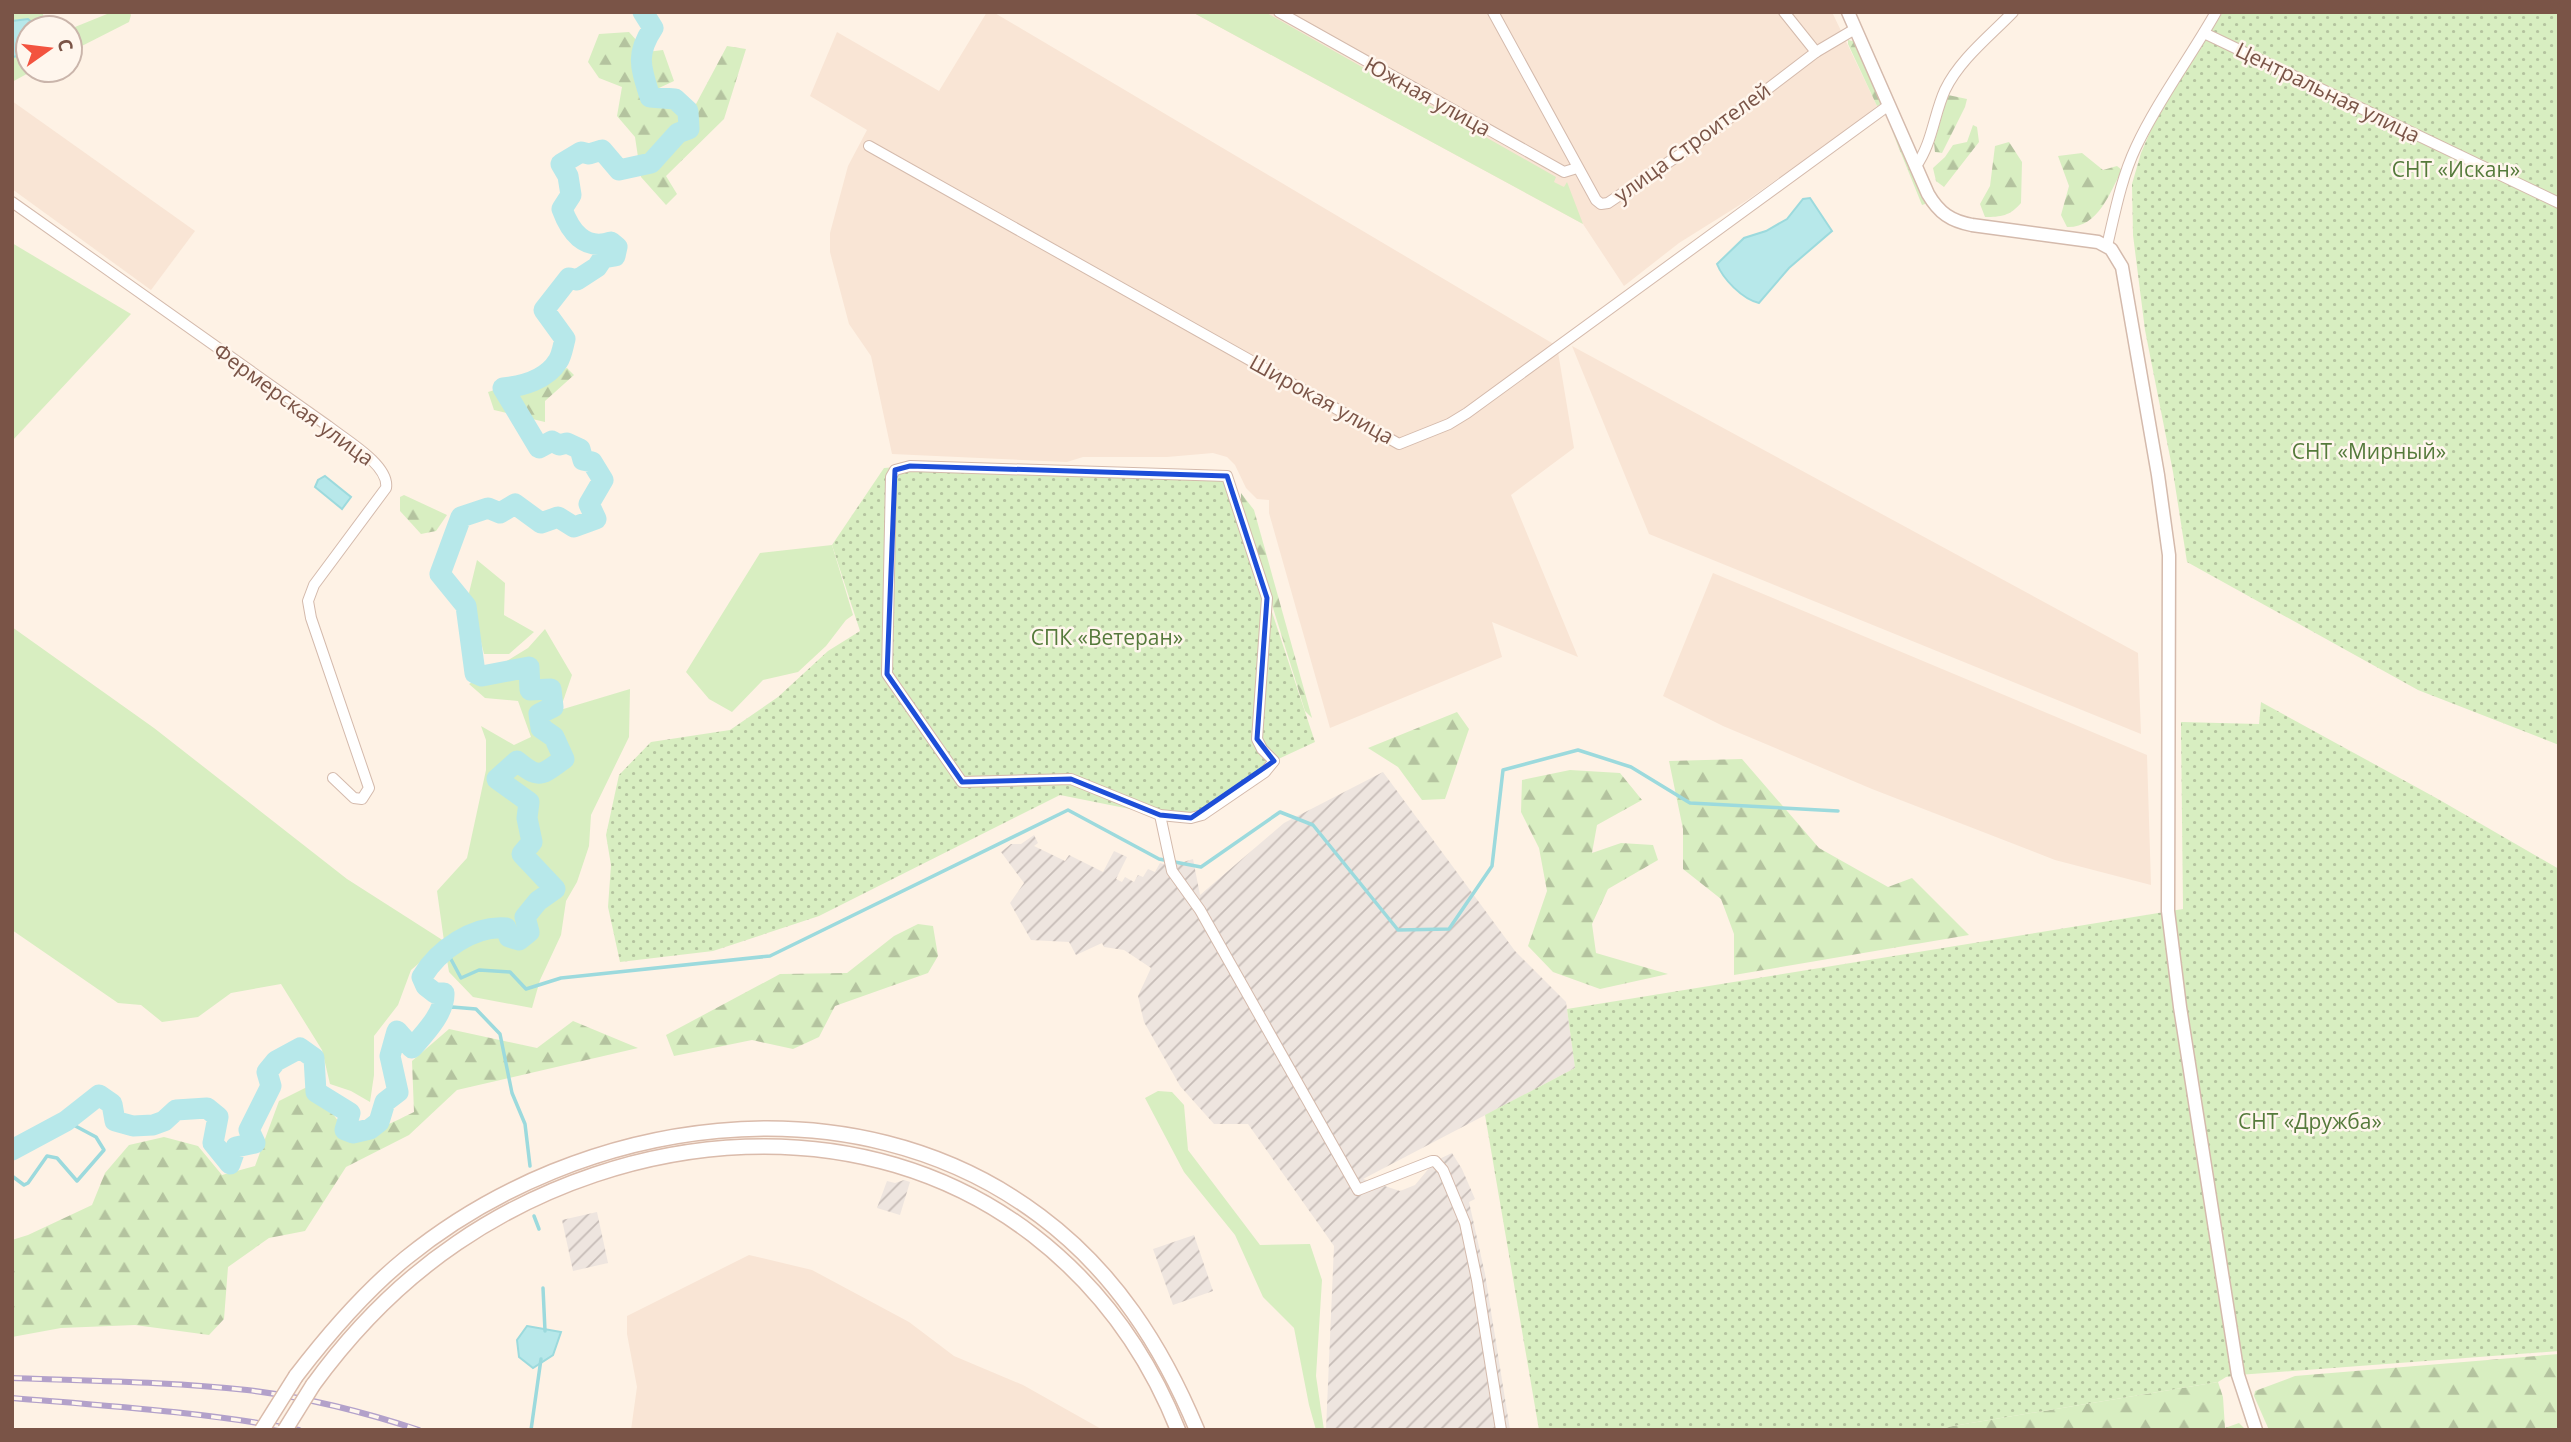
<svg xmlns="http://www.w3.org/2000/svg" width="2571" height="1442" viewBox="0 0 2571 1442" font-family="'Open Sans',sans-serif">
  <style>
    .residential { fill: #f9e5d5 }
    .industrial { fill: url(#industrial-furrows) }
    .grass { fill: #d8eec1 }
    .forest { fill: url(#forest-firs) }
    .garden { fill: url(#garden-dots) }
    .water { fill: #b7e8ea; stroke: #9cdadd; stroke-width: 2 }
    .lines { fill: none; stroke-linecap: round; stroke-linejoin: round }
    .stream { stroke: #9cdadd; stroke-width: 3.5 }
    .river { stroke: #b7e8ea; stroke-width: 21 }
    .minor-casing { stroke: #d4baac; stroke-width: 12 }
    .tertiary-casing { stroke: #d4baac; stroke-width: 15 }
    .secondary-casing { stroke: #dabbab; stroke-width: 17 }
    .minor { stroke: #fff; stroke-width: 10 }
    .tertiary { stroke: #fff; stroke-width: 12 }
    .secondary { stroke: #fff; stroke-width: 14 }
    .rail-casing { stroke: #b3a1ca; stroke-width: 6 }
    .rail { stroke: #fff6ed; stroke-width: 3.5; stroke-dasharray: 10; stroke-linecap: butt }
    .secondary-bridge-casing { stroke: #dabbab; stroke-width: 17; stroke-linecap: butt }
    .secondary-bridge { stroke: #fff; stroke-width: 14 }
    .marked { fill: none; stroke: #1d4ed8; stroke-width: 5; stroke-linejoin: round }
    .labels { text-anchor: middle; dominant-baseline: central; stroke-width: 5; stroke-linejoin: round; paint-order: stroke }
    .street-label { font-size: 21px; fill: #7a5447; stroke: #fff6ed }
    .park-label { font-size: 21px; fill: #557a3b; stroke: #fff6ed }
  </style>
  <defs>
    <pattern id="industrial-furrows" width="10" height="10" patternUnits="userSpaceOnUse" patternTransform="scale(1.75)"><rect width="10" height="10" fill="#eee5df"/><path d="M-1 1l2-2M0 10L10 0M9 11l2-2" fill="none" stroke="#c6bcb7"/></pattern>
    <pattern id="forest-firs" width="22" height="20" patternUnits="userSpaceOnUse" patternTransform="scale(1.75)"><rect width="22" height="20" fill="#d8eec1"/><path d="M5 1l3.5 6h-7zM16 11l3.5 6h-7z" fill="#b4c39f"/></pattern>
    <pattern id="garden-dots" width="8" height="8" patternUnits="userSpaceOnUse" patternTransform="scale(1.75)"><rect width="8" height="8" fill="#d8eec1"/><path d="M2 2h.1M6 6h.1" fill="none" stroke="#b4c39f" stroke-width="1.8" stroke-linecap="round"/></pattern>
  </defs>
  <rect width="100%" height="100%" fill="#fef2e5"/>
  <g class="residential">
    <polygon points="987,12 993,12 1557,346 1574,448 1511,495 1578,657 1492,622 1502,657 1330,728 1269,513 1269,500 1257,499 1246,488 1235,465 1227,457 1213,453 1167,457 1083,457 1067,462 892,454 871,356 849,324 830,252 830,233 848,166 867,130 810,96 837,32 939,91"/>
    <polygon points="1192,12 1832,12 1877,106 1857,123 1746,201 1679,243 1624,286 1583,224"/>
    <polygon points="12,101 195,231 151,290 12,189"/>
    <polygon points="1572,346 2138,653 2141,734 1649,534"/>
    <polygon points="1713,573 2147,755 2151,885 2055,860 1872,789 1723,726 1663,696"/>
    <polygon points="749,1255 812,1270 909,1322 954,1356 1023,1385 1103,1430 631,1430 637,1387 627,1334 627,1316"/>
  </g>
  <g class="industrial">
    <polygon points="1383,772 1515,951 1566,1002 1575,1068 1363,1179 1400,1191 1415,1185 1435,1161 1452,1153 1462,1169 1475,1199 1469,1202 1485,1274 1510,1430 1326,1430 1334,1246 1248,1124 1214,1124 1180,1086 1144,1022 1138,996 1151,968 1124,950 1104,947 1102,943 1076,955 1069,942 1031,940 1010,903 1024,883 1001,852 1011,844 1021,844 1034,835 1038,843 1034,846 1065,861 1069,855 1103,872 1114,851 1127,857 1116,879 1122,882 1125,877 1134,882 1138,875 1143,877 1148,869 1155,872 1160,863 1171,866 1193,859 1200,895 1284,823"/>
    <polygon points="904,1180 910,1182 900,1215 877,1208 887,1181 895,1183"/>
    <polygon points="597,1212 608,1263 573,1271 562,1220"/>
    <polygon points="1194,1235 1213,1291 1173,1305 1153,1249"/>
  </g>
  <g class="grass">
    <polygon points="12,12 42,12 48,27 40,28 28,19 12,20"/>
    <polygon points="112,12 129,12 131,15 129,22 70,52 70,29"/>
    <polygon points="1192,12 1265,12 1556,177 1554,182 1564,187 1567,182 1583,224"/>
    <polygon points="28,45 28,70 34,70 12,82 12,56 18,56"/>
    <polygon points="12,243 131,314 12,441"/>
    <polygon points="832,545 853,615 846,620 826,646 798,672 763,680 732,712 709,699 686,672 760,553"/>
    <polygon points="477,560 505,583 504,615 534,632 509,654 484,654 469,593"/>
    <polygon points="12,627 154,728 347,879 444,941 437,891 467,858 486,770 486,740 481,726 514,745 531,737 518,701 485,698 469,684 528,648 545,629 572,675 560,710 630,689 629,737 591,815 589,846 577,882 566,901 561,935 540,980 532,1008 473,997 449,972 444,942 411,970 398,1005 374,1036 374,1075 370,1102 351,1091 330,1084 322,1050 281,984 231,993 198,1017 162,1022 141,1005 118,1003 12,930"/>
    <polygon points="1158,1091 1172,1092 1184,1105 1188,1150 1260,1245 1310,1244 1322,1280 1316,1376 1324,1430 1316,1430 1309,1405 1294,1328 1263,1297 1235,1235 1184,1172 1145,1098"/>
  </g>
  <g class="forest">
    <polygon points="629,32 647,52 663,50 674,81 659,88 696,104 727,46 746,49 724,119 666,176 677,194 666,205 641,177 635,137 617,116 622,87 599,78 588,62 599,34"/>
    <polygon points="1848,40 1857,42 1883,103 1877,106 1848,44"/>
    <polygon points="1948,95 1967,99 1965,107 1942,153 1935,152 1934,143"/>
    <polygon points="1973,125 1977,127 1979,142 1944,187 1936,181 1933,168 1945,157 1953,145 1967,142"/>
    <polygon points="1892,131 1925,199 1925,204 1922,205"/>
    <path d="M2009,142l13,20 -1,41c-11,13 -20,14 -36,14l-5,-13 10,-18 5,-40z"/>
    <path d="M2082,153l21,17 14,-4 5,4c-13,24 -24,58 -55,57l-6,-12 8,-29 -11,-30z"/>
    <polygon points="567,368 574,375 545,401 545,422 494,410 488,392"/>
    <polygon points="1241,493 1254,510 1312,718 1305,711 1241,505"/>
    <polygon points="404,495 447,515 436,531 421,534 400,511 400,497"/>
    <polygon points="1457,712 1469,729 1445,799 1422,800 1398,767 1368,748"/>
    <polygon points="1742,759 1819,848 1888,887 1912,878 1969,935 1734,975 1734,934 1721,899 1683,869 1683,829 1669,761"/>
    <polygon points="1570,770 1620,773 1642,800 1597,825 1592,853 1621,843 1653,845 1658,860 1608,889 1592,924 1596,953 1668,974 1600,989 1553,972 1528,946 1547,891 1539,848 1521,812 1522,780"/>
    <polygon points="918,924 933,926 938,956 928,973 835,1006 819,1037 793,1049 752,1040 674,1056 666,1035 780,974 847,973 894,936"/>
    <path d="M573,1021l65,27 -181,42 -48,45 -63,32 -41,64 -36,7 -41,29 -4,52 -15,16 -74,-10 -74,3 -49,9v-97l16,-5 64,-30 13,-32 24,-28 35,-8 34,9 24,29 33,-9 24,-65 32,-16 34,45c21,8 50,-9 69,-18l-2,-51 37,-32 88,19z"/>
    <polygon points="2559,1354 2559,1430 2269,1430 2254,1396 2255,1391 2295,1376"/>
    <polygon points="2218,1382 2223,1397 2225,1428 2239,1423 2246,1430 1929,1430"/>
  </g>
  <g class="garden">
    <polygon points="2223,12 2559,12 2559,745 2418,690 2187,562 2173,472 2145,330 2133,235 2132,184 2141,153 2156,118"/>
    <polygon points="910,466 1227,476 1315,742 1274,761 1202,815 1160,815 1060,795 819,916 713,951 620,962 608,907 611,865 606,835 619,775 651,742 730,730 778,697 828,651 860,631 832,545 884,468"/>
    <polygon points="2261,702 2438,799 2559,869 2559,1351 2238,1375 2226,1377 2218,1382 1929,1430 1539,1430 1485,1115 1575,1068 1567,1009 2183,909 2181,722 2259,724"/>
  </g>
  <g class="water">
    <polygon points="28,19 39,28 28,28 28,45 18,56 12,57 12,21"/>
    <path d="M1810,198l22,33 -43,37 -30,35c-17,-4 -36,-24 -42,-39l27,-26 22,-7 21,-12 16,-20z"/>
    <polygon points="325,476 351,497 342,509 315,487 318,480"/>
    <polygon points="527,1326 561,1332 553,1355 533,1368 519,1357 517,1340"/>
  </g>
  <g class="lines">
    <g class="stream">
      <polyline points="446,950 461,978 479,970 510,972 526,989 561,978 770,956 1068,810 1159,859 1201,867 1280,812 1313,825 1398,930 1449,929 1492,866 1503,770 1578,750 1631,767 1690,803 1838,811"/>
      <polyline points="440,1010 452,1007 476,1009 500,1034 512,1093 525,1124 530,1166"/>
      <polyline points="12,1176 24,1185 28,1183 47,1156 57,1158 77,1181 104,1150 96,1137 66,1121"/>
      <polyline points="534,1216 539,1229"/>
      <polyline points="543,1288 545,1331"/>
      <polyline points="531,1430 541,1359"/>
    </g>
    <path class="river" d="M12,1150l54,-29 33,-26 13,9 3,17 18,5 20,-1 11,-4 12,-11 31,-2 11,9 -5,26 17,21 6,-17 19,-4 -6,-13 22,-44 -4,-14 9,-11 24,-13 14,10 2,34 34,21 -5,17 8,3 17,-4 9,-7 6,-20 13,-10 -8,-36 7,-25 15,17c12,-14 33,-35 32,-55h-9l-9,-7 -4,-9c16,-27 52,-52 84,-49l3,9 10,3 10,-8 -4,-15 13,-16 17,-12 -33,-35 10,-12 -5,-24 2,-16 -32,-23 20,-18c23,19 24,14 47,-2l-10,-22 -13,-9 -2,-14 14,-7 -2,-18 -21,1 -1,-23 -47,9 -7,-3 -9,-67 -26,-32 21,-57 27,-9 12,5 15,-9 26,19 17,-6 16,10 22,-8 -7,-15 14,-24 -11,-18 -9,-2 -3,-11 -13,-6 -8,2 -7,-4 -13,7 -36,-60c20,-2 44,-9 55,-27 4,-6 5,-15 7,-22l-21,-29 25,-32 8,2 20,-13 6,-9 12,-2 2,-9 -6,-5c-27,9 -41,-11 -49,-33l9,-14 -3,-19 -7,-12 20,-12 8,2 13,-4 17,20 32,-7 27,-30 11,-4 -1,-18 -13,-12 -25,-2c-9,-29 -15,-42 3,-69l-10,-16"/>
    <defs>
      <g id="minor">
        <polyline points="1279,12 1564,172 1577,168"/>
        <polyline points="1493,12 1596,200 1601,204 1608,203 1697,143 1816,52 1855,29"/>
        <polyline points="1784,12 1816,52"/>
        <polyline points="2204,33 2559,203"/>
        <polyline points="869,146 1399,444 1449,424 1467,413 1889,105"/>
        <path d="M1916,166c16,-22 18,-52 29,-76 15,-31 45,-54 68,-78"/>
        <path d="M12,202l316,224c16,13 62,39 58,62l-72,97 -6,16 3,17 58,170 -7,11 -8,-1 -21,-20"/>
        <path d="M2107,246c8,-34 14,-67 29,-99 22,-47 54,-89 80,-135"/>
        <polygon points="910,466 1227,476 1267,598 1257,739 1262,749 1274,761 1265,772 1202,815 1191,818 1160,815 1071,779 962,782 887,674 891,477 895,470"/>
        <polyline points="1160,815 1172,871 1200,910 1358,1190 1432,1161 1435,1161 1443,1170 1465,1223 1477,1280 1501,1430"/>
      </g>
      <path id="tertiary" d="M1848,12l80,182c11,19 23,27 44,31l126,17 13,7 11,18 36,208 11,80 -1,356 12,96 58,368 18,55"/>
      <g id="secondary">
        <path d="M296,1376c33,-43 68,-84 110,-118 175,-142 446,-183 634,-42 74,55 122,130 157,214"/>
        <path d="M313,1385c40,-55 88,-104 144,-142 170,-116 407,-138 576,-8 66,51 114,117 145,195"/>
      </g>
    </defs>
    <use href="#minor" class="minor-casing"/>
    <use href="#tertiary" class="tertiary-casing"/>
    <use href="#secondary" class="secondary-casing"/>
    <use href="#minor" class="minor"/>
    <use href="#tertiary" class="tertiary"/>
    <use href="#secondary" class="secondary"/>
    <defs>
      <g id="rail">
        <path d="M12,1378c78,3 158,4 235,12 58,7 117,22 172,40"/>
        <path d="M12,1398c96,8 192,14 287,32"/>
      </g>
    </defs>
    <use href="#rail" class="rail-casing"/>
    <use href="#rail" class="rail"/>
    <defs>
      <g id="secondary-bridge">
        <polyline points="262,1430 296,1376"/>
        <polyline points="285,1430 313,1385"/>
      </g>
    </defs>
    <use href="#secondary-bridge" class="secondary-bridge-casing"/>
    <use href="#secondary-bridge" class="secondary-bridge"/>
  </g>
  <path class="marked" d="M910,466l317,10 40,122 -10,141 17,22 -83,57 -31,-3 -89,-36 -109,3 -75,-108 8,-204z"/>
  <g class="labels">
    <g class="street-label">
      <text transform="translate(2328 92) rotate(26)">Центральная улица</text>
      <text transform="translate(1428 96) rotate(29)">Южная улица</text>
      <text transform="translate(1692 142) rotate(-36)">улица Строителей</text>
      <text transform="translate(1322 399) rotate(29)">Широкая улица</text>
      <text transform="translate(294 404) rotate(36)">Фермерская улица</text>
    </g>
    <g class="park-label">
      <text x="2456" y="169">СНТ «Искан»</text>
      <text x="2369" y="451">СНТ «Мирный»</text>
      <text x="1107" y="637">СПК «Ветеран»</text>
      <text x="2310" y="1121">СНТ «Дружба»</text>
    </g>
  </g>
  <rect width="2571" height="1442" fill="none" stroke="#7a5447" stroke-width="28"/>
  <g transform="translate(49 49) rotate(76)"><circle r="33" fill="#fff6ed" stroke="#cab5ab" stroke-width="2"/>
  <path d="M0-5L12 26L0 18L-12 26Z" fill="#f3533f"/>
  <text y="-10" font-size="19" font-weight="bold" text-anchor="middle" fill="#7a5447">С</text>
  </g>
</svg>
